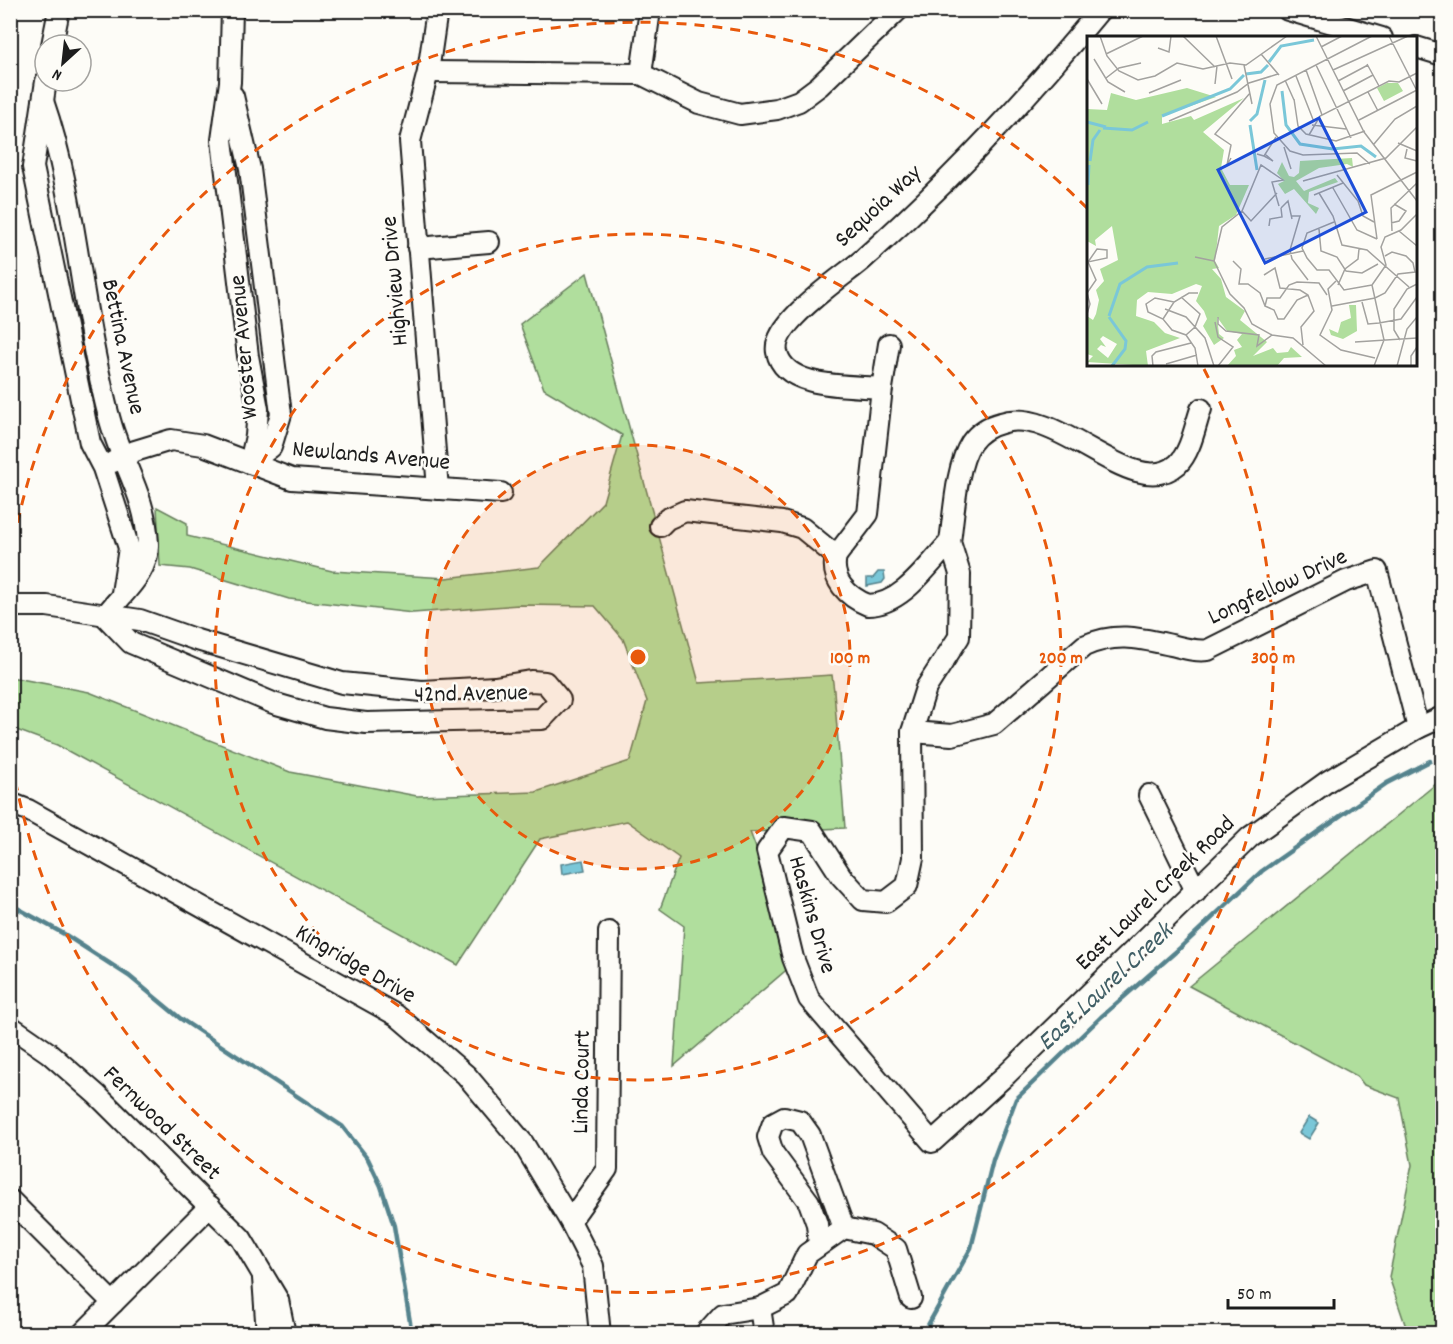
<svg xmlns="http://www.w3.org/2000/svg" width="1453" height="1344" viewBox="0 0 1453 1344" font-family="Dekko,sans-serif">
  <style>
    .green { fill: #b0de9d; stroke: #667d5c; stroke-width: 1.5 }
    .water { fill: #7ac7d8; stroke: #54838d; stroke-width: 1.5 }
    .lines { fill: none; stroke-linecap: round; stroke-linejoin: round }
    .stream { stroke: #54838d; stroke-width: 4.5 }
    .minor-casing { stroke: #1c1c1c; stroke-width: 24 }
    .minor { stroke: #fdfcf7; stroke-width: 20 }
    .ring { fill: none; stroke: #e8590c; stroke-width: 3; stroke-dasharray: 10 8 }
    .labels { text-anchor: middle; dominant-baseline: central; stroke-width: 5; stroke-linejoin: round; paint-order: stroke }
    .street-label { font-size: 24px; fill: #1c1c1c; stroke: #fdfcf7 }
    .water-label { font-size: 26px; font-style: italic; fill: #426067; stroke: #fdfcf7 }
    .inset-river { fill: none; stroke: #7ac7d8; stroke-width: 3 }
    .inset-road { fill: none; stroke: #a3a29f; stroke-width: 1.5 }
    .view { fill: #1d4ed8; fill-opacity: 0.15; stroke: #1d4ed8; stroke-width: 3 }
    .inset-edge { fill: none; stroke: #1c1c1c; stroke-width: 3 }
    .centre { fill: #e8590c; stroke: #fdfcf7; stroke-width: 3 }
    .ring-label { font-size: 18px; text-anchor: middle; font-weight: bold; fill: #e8590c; stroke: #fdfcf7; stroke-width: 5; stroke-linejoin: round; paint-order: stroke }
  </style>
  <rect width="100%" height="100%" fill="#fdfcf7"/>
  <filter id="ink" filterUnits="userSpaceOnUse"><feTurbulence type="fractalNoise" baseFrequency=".0167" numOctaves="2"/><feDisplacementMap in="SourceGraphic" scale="12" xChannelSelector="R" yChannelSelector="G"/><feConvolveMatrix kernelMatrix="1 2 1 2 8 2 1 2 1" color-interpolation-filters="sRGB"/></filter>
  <g filter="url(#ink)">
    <g class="green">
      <polygon points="587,273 699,683 832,675 834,691 845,828 750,832 798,960 674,1066 684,926 660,909 679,858 627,821 540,839 458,965 57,745 11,728 10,677 89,692 290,772 417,796 536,792 630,761 647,701 623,639 595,606 519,605 413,613 289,599 190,569 160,566 157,507 187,523 187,536 332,571 446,578 539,567 603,502 622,435 544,389 520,324"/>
      <polygon points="1442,779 1442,1333 1408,1333 1389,1277 1412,1165 1399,1098 1364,1085 1357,1076 1189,986"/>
    </g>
    <g class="water">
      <polygon points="878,572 884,572 885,579 882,583 867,586 867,578 873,578"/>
      <polygon points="583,860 585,870 562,874 561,864"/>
      <polygon points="1309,1117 1319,1123 1309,1139 1299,1133"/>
    </g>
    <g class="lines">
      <g class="stream">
        <polyline points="10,904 64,934 129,976 181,1019 342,1126 368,1159 381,1186 394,1226 412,1334"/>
        <polyline points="923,1334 971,1248 993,1160 1016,1099 1101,1017 1180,948 1262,871 1387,783 1430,761"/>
      </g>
      <defs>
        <g id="minor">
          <polyline points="232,10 230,82 222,140 248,356 258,409 256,436 250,463"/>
          <polyline points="437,10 428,72 410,141 438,489"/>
          <polyline points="1288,10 1382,38"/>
          <polyline points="52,45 59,10"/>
          <polyline points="1416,47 1439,54"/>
          <polyline points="428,72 641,74 699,103 740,114 777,109 799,101 819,86 898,10"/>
          <polyline points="641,74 650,10"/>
          <polyline points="46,81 33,167 90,443 103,468 129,548 122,593"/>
          <polyline points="233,96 250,169 281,414 271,447 250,463"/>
          <path d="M43,101c31,89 36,186 57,277 4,19 8,39 15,58 13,38 31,65 33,108 1,30 -27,50 -43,72"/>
          <polyline points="418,248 489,242"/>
          <path d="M889,344l-7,44 -14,126 -32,42c-6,24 12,41 32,49 34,0 60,-40 82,-63l10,32 -1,63 -33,51 -14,44 1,126 -6,28 -21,16 -23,-2 -22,-24 -29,-45 -28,-4 -17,24 26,107 16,41 123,143 75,-68 243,-237 78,-56 90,-53 24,-11"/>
          <path d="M882,388c-30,-3 -97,2 -105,-36 -6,-28 64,-74 84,-91 87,-77 165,-161 239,-251"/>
          <polyline points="113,462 135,451 171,440 203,445 292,479 501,493"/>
          <polyline points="660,526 667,519 685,511 782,522 802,528 836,556"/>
          <path d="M950,542c4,-28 6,-76 21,-99 7,-10 18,-17 30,-20 58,-19 132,81 177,41 13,-13 17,-38 23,-55"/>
          <polyline points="10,606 47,606 140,620 197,640 342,683 422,691 495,687 531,681 545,682 560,700 542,719 366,723 325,718 273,703 131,643 105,616"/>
          <path d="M912,732l40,3 42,-11 90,-78c32,-14 55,-8 87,-1 13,3 25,7 37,5l138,-69 31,-10 41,157"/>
          <polyline points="1149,795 1196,891"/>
          <polyline points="10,803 28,810 396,1015 466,1075 523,1143 570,1221 593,1266 600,1334"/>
          <polyline points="10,1026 49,1053 97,1095 241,1238 278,1300 285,1334"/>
          <polyline points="10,1200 113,1303"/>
          <polyline points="570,1221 607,1169 609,932"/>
          <polyline points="819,1244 817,1224 809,1202 773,1153 768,1137 773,1123 784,1117 800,1121 810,1135 844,1228"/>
          <polyline points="263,1278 267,1334"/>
          <polyline points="760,1308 764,1334"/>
          <polyline points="82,1334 210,1206"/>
          <polyline points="705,1334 723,1314 760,1308 788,1294 807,1254 844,1228 873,1234 896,1249 911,1298"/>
        </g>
      </defs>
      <use href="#minor" class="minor-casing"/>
      <use href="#minor" class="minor"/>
    </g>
  </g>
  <circle cx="638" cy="657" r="212" fill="#e8590c" fill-opacity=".12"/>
  <g class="ring">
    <circle cx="638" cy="657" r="212"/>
    <circle cx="638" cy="657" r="423"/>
    <path d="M11 558A635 635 0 0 1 1087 208M1204 369A635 635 0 1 1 11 756"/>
  </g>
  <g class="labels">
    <g class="street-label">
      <text transform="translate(879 207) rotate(-43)">Sequoia Way</text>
      <text transform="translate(396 281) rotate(-95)">Highview Drive</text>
      <text transform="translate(122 347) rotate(78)">Bettina Avenue</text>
      <text transform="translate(245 347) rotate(-95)">Wooster Avenue</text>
      <text transform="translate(371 457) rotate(5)">Newlands Avenue</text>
      <text transform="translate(1278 588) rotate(-25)">Longfellow Drive</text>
      <text transform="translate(471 695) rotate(-1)">42nd Avenue</text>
      <text transform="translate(1156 894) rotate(-44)">East Laurel Creek Road</text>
      <text transform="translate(811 915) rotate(74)">Haskins Drive</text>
      <text transform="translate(355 965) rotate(30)">Kingridge Drive</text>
      <text transform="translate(583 1082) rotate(-89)">Linda Court</text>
      <text transform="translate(161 1124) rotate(44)">Fernwood Street</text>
    </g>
    <g class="water-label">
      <text transform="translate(1106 988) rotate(-43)">East Laurel Creek</text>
    </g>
  </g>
  <g transform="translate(1087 36)">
    <rect width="330" height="330" fill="#fdfcf7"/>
    <path d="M300,47h11l5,8 -19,10 -7,-13zM100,52l29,9 -54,19v8l29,-8 3,4 50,-22 -41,34 21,18 -3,18 9,17h19l-13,30 -17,11 -4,35 4,7 -7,1 9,10 5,18 19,14 -5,9 27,22 -14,14 20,-8 4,5 11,-1 3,-5 11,10 -18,1 -7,8h-50l9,-10 -2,-6 8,-3 -5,-7 5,-6 -15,-3 -10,-14 2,17 5,4 -10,7 -11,-19 4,-7 -3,-8 -8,-10 6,-15 -6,-2 -24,10 -24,-2 -11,8 -1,16 18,6 11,11 15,5 -34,13 2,15 -61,-4 6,-6 -6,-2v-38l6,4 3,-6 3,-14 -3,-10 8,-9 -4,-12 18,-9 -6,-34 -17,14 1,6 -9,-5v-132l20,1 4,-17 25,7zM16,300l14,8 -9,14 -11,-9 4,-4 5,2 -6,-8zM265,122l1,9 -6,-3 -28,4 -23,13 8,10 31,-13 3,4 -29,10 -1,11 11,5 -3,6 -22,-25 -9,5 -7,-10 6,-3 -7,-8 5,-11 7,14 5,1 5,-4 1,-12zM262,269h7l1,26 -14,8 -12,-4 -2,-6 9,4 3,-11 10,-4z" fill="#b0de9d" fill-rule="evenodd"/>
    <path class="inset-river" d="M182,26l12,-16 33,-6M159,38l15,-2 7,-7M195,55l4,34 14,19 33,5 28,-3 15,11M75,80l68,-27 14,-14M163,85l7,-7 8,-34M0,86l19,5M163,89l7,45M16,92l29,2 16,-8M3,125l3,-21 7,-10M1,149l1,-20M22,280l11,-32 27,-17 31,-4M22,281l17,24 -1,8 -13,17"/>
    <path class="inset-road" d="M13,0l7,20 12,15 19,9 17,-4 22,-13 26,6 27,-6 16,2 41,-29M96,0l32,31M129,0l16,43M229,0l48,96 53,69M302,0l28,55M234,11l21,-11M71,12l11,4 2,-16M19,18l37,-18M174,18l18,21M7,23l14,23 17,10M280,28l12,22M157,29l8,39M229,29l35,73M219,34l16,45M246,34l75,-34M209,40l18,46M19,42l13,-10 22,-5M0,43l15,25M198,44l9,20M251,45l30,-16M128,48l2,-18M256,55l30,-16M281,56l10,19M62,57l32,-13M207,63l4,27 8,8 30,7 29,-10M272,84l58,-30M82,85l68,-29 12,-9 29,-9M225,89l34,4M222,99l11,-19 69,-35 10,1 18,-9M311,107l19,8M287,108l21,-25 22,-13M197,111l7,22M320,113l-2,9 12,3M170,118l7,2 12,-19M177,120l9,5 -8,-7M144,122l-4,7 4,-20 -16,-11 35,-41M283,128l-13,-11 -54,2 -13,-4 -16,-18 -4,-29 7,-19 95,-49M250,139l21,26 5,15 11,6M216,145l83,-23 31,-31M246,152l24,42 20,9M232,157l14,23 9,29 25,5 42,37M227,159l29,-12M194,172l7,-7 4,18M155,175l9,10 26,-28M204,180h9l-10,34 2,9 16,21M247,186l-27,11 -5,15 5,10 10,12h12l15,20 28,-5M304,187l8,-2 7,-10 -12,-7M182,190l1,-7 12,-2 -1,-9M232,193l2,22 16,6 9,14 16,2 16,-9M305,195l-1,-23 26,-25M312,195l18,15M290,203l-6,-44 46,-23M10,213l10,1v8l-19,4zM108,221l19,4M178,223l38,-8M127,225l8,-34 20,-16 19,-46 22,15 -11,2 7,24M127,225l16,33 14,14 8,16 20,11 21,3 33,28M146,225l8,8 -2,15h9l12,9 5,13M177,239l11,-7 5,20 20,2 8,5 6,16 -13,16 2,18M249,245l-8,8 4,21 -12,25 21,15 34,8M251,249l7,-16 13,-10 1,-10M285,249l14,-20 -5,-18 4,-10 16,-7 16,-16M285,249l12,55 -10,26M221,259l-11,5 -13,19h-6l-4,-9 -9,-4 2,-8h13l9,-13 8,-3 22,1 8,12M94,261l19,17 -5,13 -9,8M87,266l-19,-4 -9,6 2,8 15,7 9,11 14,5 9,13 3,18M275,266l6,22 11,-1 22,-4 16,-22M245,270l43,-8 10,-5 13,-19 17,-2 -2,-9 -7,-7 -14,-4 -7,4M78,273l21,8 19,21 9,28M0,278l3,-10 -3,-11 9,-13 -8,-18M131,281v7l8,7 33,4 -2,11 15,-11M76,283l11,-17 15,-9h9M128,286l3,15 15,10 -15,19M313,304l-6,-10v-21l13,-20 10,-5M268,306l62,-4M79,328l31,-9M66,330l-1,-10 4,-4 35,-9M310,330l10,-37 10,-12M324,330v-10l6,-9"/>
    <path class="view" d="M232,82l47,94 -101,51 -47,-93z"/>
    <rect width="330" height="330" class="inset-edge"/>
  </g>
  <circle cx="638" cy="657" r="9" class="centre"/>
  <g class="ring-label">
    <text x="850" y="663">100 m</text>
    <text x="1061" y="663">200 m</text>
    <text x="1273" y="663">300 m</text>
  </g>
  <rect width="1453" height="1344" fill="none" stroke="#fdfcf7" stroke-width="36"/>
  <rect x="18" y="18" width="1417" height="1308" fill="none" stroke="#1c1c1c" stroke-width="2" filter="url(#ink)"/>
  <g transform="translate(63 63) rotate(207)"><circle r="28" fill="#fdfcf7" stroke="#a3a29f" stroke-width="1.5"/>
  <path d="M0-4.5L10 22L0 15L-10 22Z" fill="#1c1c1c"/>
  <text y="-9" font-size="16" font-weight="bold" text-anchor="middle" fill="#1c1c1c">N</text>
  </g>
  <path d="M1228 1299v9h106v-9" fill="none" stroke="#1c1c1c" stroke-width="3"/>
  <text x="1237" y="1299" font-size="18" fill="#1c1c1c" stroke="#fdfcf7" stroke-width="4.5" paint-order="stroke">50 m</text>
</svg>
